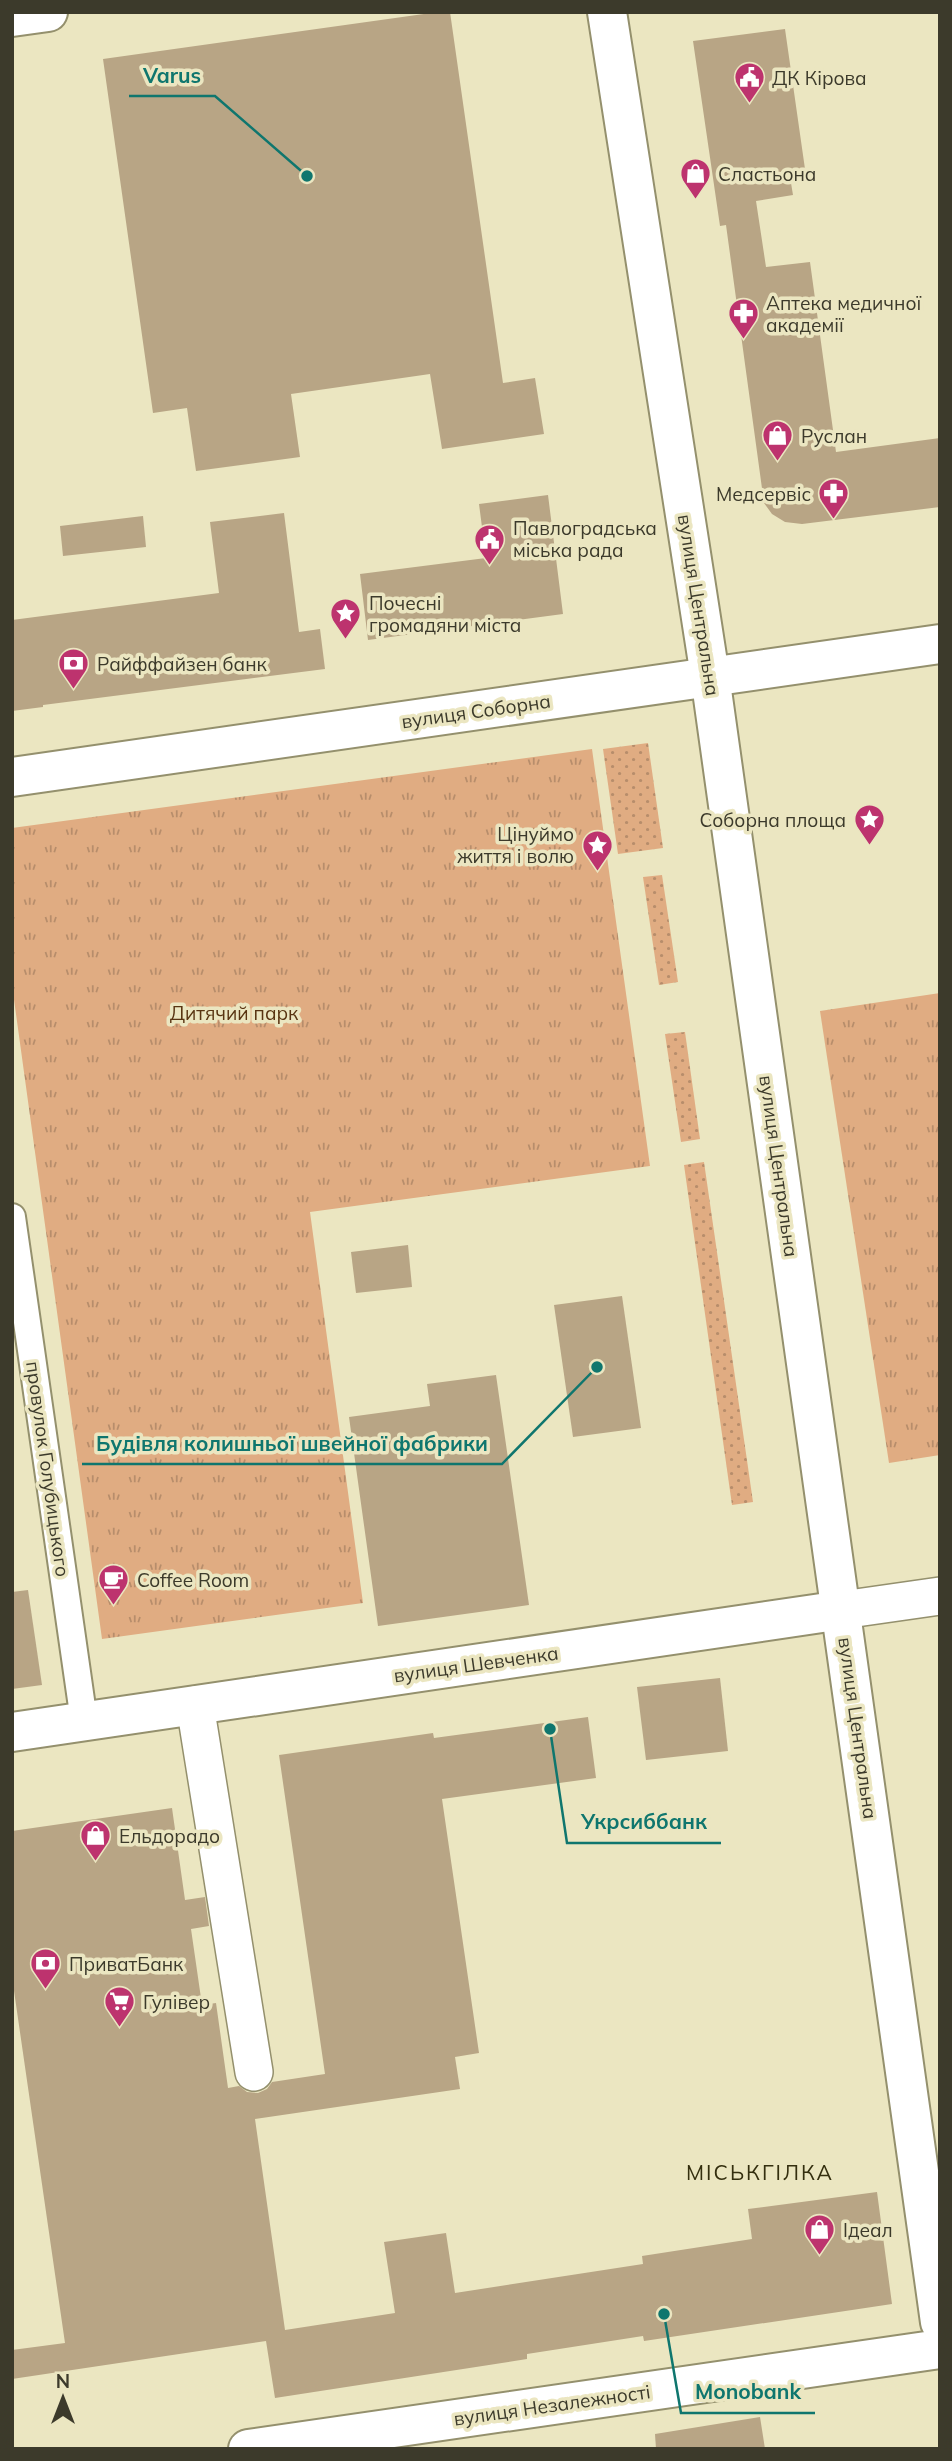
<svg xmlns="http://www.w3.org/2000/svg" width="952" height="2461" viewBox="0 0 952 2461" font-family="Mulish,sans-serif">
  <style>
    .grass { fill: url(#grass-dots) }
    .park { fill: url(#park-tufts) }
    .building { fill: #b8a585 }
    .lines { fill: none; stroke-linecap: round; stroke-linejoin: round }
    .pedestrian-casing { stroke: #94906d; stroke-width: 30 }
    .minor-casing { stroke: #94906d; stroke-width: 40 }
    .tertiary-casing { stroke: #94906d; stroke-width: 42 }
    .pedestrian { stroke: #fff; stroke-width: 26 }
    .minor { stroke: #fff; stroke-width: 37 }
    .tertiary { stroke: #fff; stroke-width: 38 }
    .labels { text-anchor: middle; dominant-baseline: central; stroke-width: 7; stroke-linejoin: round; paint-order: stroke }
    .poi-label { font-size: 19px; fill: #3c3a2b; stroke: #ebe6c1; text-anchor: start }
    .street-label { font-size: 19px; fill: #3c3a2b; stroke: #ebe6c1 }
    .park-label { font-size: 19px; fill: #583411; stroke: #ebe6c1 }
    .neighbourhood-label { font-size: 21px; letter-spacing: 2px; fill: #342f0f; stroke: #ebe6c1 }
    .leader { fill: none; stroke: #0f766e; stroke-width: 2.5 }
    .callout-dot { fill: #0f766e; stroke: #ebe6c1; stroke-width: 2.5 }
    .callout-label { font-size: 21px; text-anchor: middle; font-weight: bold; fill: #0f766e; stroke: #ebe6c1; stroke-width: 7; stroke-linejoin: round; paint-order: stroke }
  </style>
  <defs>
    <pattern id="grass-dots" width="8" height="8" patternUnits="userSpaceOnUse" patternTransform="scale(1.75)"><rect width="8" height="8" fill="#e0ac82"/><path d="M2 2h.1M6 6h.1" fill="none" stroke="#b78d6b" stroke-width="1.8" stroke-linecap="round"/></pattern>
    <pattern id="park-tufts" width="24" height="20" patternUnits="userSpaceOnUse" patternTransform="scale(1.75)"><rect width="24" height="20" fill="#e0ac82"/><path d="M3 7l-1-3M5 7V3M7 7l1-3M15 17l-1-3M17 17v-4M19 17l1-3" fill="none" stroke="#b78d6b"/></pattern>
  </defs>
  <rect width="100%" height="100%" fill="#ebe6c1"/>
  <g class="grass">
    <polygon points="648,743 663,848 618,854 603,749"/>
    <polygon points="662,875 678,982 659,985 643,877"/>
    <polygon points="685,1032 700,1139 681,1142 665,1034"/>
    <polygon points="704,1162 753,1502 732,1505 684,1165"/>
  </g>
  <g class="park">
    <polygon points="592,749 650,1166 310,1212 363,1603 102,1639 12,985 12,828"/>
    <polygon points="940,993 940,1455 889,1463 820,1011"/>
  </g>
  <g class="building">
    <polygon points="438,12 450,12 503,383 535,378 544,434 442,449 430,374 291,394 300,457 196,471 187,408 153,413 103,59"/>
    <polygon points="785,29 805,169 789,171 793,195 756,201 766,267 810,262 836,452 940,438 940,507 802,524 785,522 772,514 764,503 726,225 720,226 693,41"/>
    <polygon points="548,495 563,614 368,640 360,574 486,558 479,504"/>
    <polygon points="284,513 299,632 320,629 325,669 43,705 43,707 12,711 12,620 219,593 210,522"/>
    <polygon points="143,516 146,547 63,556 60,526"/>
    <polygon points="408,1245 412,1287 356,1293 351,1252"/>
    <polygon points="622,1296 641,1428 573,1437 554,1305"/>
    <polygon points="496,1375 529,1605 378,1626 349,1417 430,1406 427,1384"/>
    <polygon points="28,1590 42,1685 12,1689 12,1592"/>
    <polygon points="720,1678 728,1751 646,1760 637,1687"/>
    <polygon points="588,1717 596,1778 442,1799 479,2053 455,2057 460,2089 255,2119 285,2330 395,2313 384,2242 446,2233 455,2293 643,2264 642,2256 752,2239 748,2209 877,2192 892,2304 644,2341 643,2336 527,2354 527,2359 275,2398 266,2341 12,2379 12,2350 65,2343 12,1977 12,1831 172,1808 185,1900 205,1897 209,1926 191,1929 202,2005 216,2003 228,2088 239,2086 247,2092 258,2093 267,2089 272,2082 325,2074 279,1755 433,1733 434,1738"/>
    <polygon points="760,2417 765,2449 656,2449 655,2434"/>
  </g>
  <g class="lines">
    <defs>
      <polyline id="pedestrian" points="12,1217 84,1721"/>
      <g id="minor">
        <polyline points="842,1610 940,1596"/>
        <polyline points="195,1705 254,2072"/>
      </g>
      <g id="tertiary">
        <polyline points="607,12 710,676 940,2322"/>
        <polyline points="12,17 48,12"/>
        <polyline points="12,777 940,644"/>
        <polyline points="12,1732 842,1610"/>
        <polyline points="248,2449 940,2349"/>
      </g>
    </defs>
    <use href="#pedestrian" class="pedestrian-casing"/>
    <use href="#minor" class="minor-casing"/>
    <use href="#tertiary" class="tertiary-casing"/>
    <use href="#pedestrian" class="pedestrian"/>
    <use href="#minor" class="minor"/>
    <use href="#tertiary" class="tertiary"/>
  </g>
  <defs>
    <symbol id="civic-pin" viewBox="-11 -11 22 30"><path d="M0 17L-7.5 6A9.5 9.5 0 1 1 7.5 6Z" fill="#bd336e" stroke="#ebe6c1"/><path d="M-.6-6.5H3V-4.5H.6V-3L4-1V1h2V6H-6V1h2V-1L-.6-3ZM-1.2 2.5V6h2.4V2.5Z" fill="#fff"/></symbol>
    <symbol id="shop-pin" viewBox="-11 -11 22 30"><path d="M0 17L-7.5 6A9.5 9.5 0 1 1 7.5 6Z" fill="#bd336e" stroke="#ebe6c1"/><path d="M-5-2.5h2.3a2.7 3.5 0 0 1 5.4 0H5L5.5 6h-11ZM-1.5-2.5h3a1.5 2.3 0 0 0-3 0Z" fill="#fff"/></symbol>
    <symbol id="pharmacy-pin" viewBox="-11 -11 22 30"><path d="M0 17L-7.5 6A9.5 9.5 0 1 1 7.5 6Z" fill="#bd336e" stroke="#ebe6c1"/><path d="M-2-6h4v4h4v4h-4v4h-4v-4h-4v-4h4Z" fill="#fff"/></symbol>
    <symbol id="sight-pin" viewBox="-11 -11 22 30"><path d="M0 17L-7.5 6A9.5 9.5 0 1 1 7.5 6Z" fill="#bd336e" stroke="#ebe6c1"/><path d="M0-6L1.8-2.2L6-1.7L2.9 1.2L3.7 5.4L0 3.3L-3.7 5.4L-2.9 1.2L-6-1.7L-1.8-2.2Z" fill="#fff"/></symbol>
    <symbol id="bank-pin" viewBox="-11 -11 22 30"><path d="M0 17L-7.5 6A9.5 9.5 0 1 1 7.5 6Z" fill="#bd336e" stroke="#ebe6c1"/><path d="M-6-4H6V4H-6ZM0-2.3a2.3 2.3 0 1 0 0 4.6a2.3 2.3 0 1 0 0-4.6Z" fill="#fff"/></symbol>
    <symbol id="cafe-pin" viewBox="-11 -11 22 30"><path d="M0 17L-7.5 6A9.5 9.5 0 1 1 7.5 6Z" fill="#bd336e" stroke="#ebe6c1"/><path d="M-5.5-4.5H6V0H3Q3 3.5 0 3.5H-2.5Q-5.5 3.5-5.5 0ZM3-3.2v2h1.7v-2ZM-6 4.5H4V6H-6Z" fill="#fff"/></symbol>
    <symbol id="supermarket-pin" viewBox="-11 -11 22 30"><path d="M0 17L-7.5 6A9.5 9.5 0 1 1 7.5 6Z" fill="#bd336e" stroke="#ebe6c1"/><path d="M-6-5.5h2.5l.6 2H6L4.5 2H-2.5L-4.4-4H-6ZM-1.5 3.2a1.3 1.3 0 1 0 .1 0ZM3 3.2a1.3 1.3 0 1 0 .1 0Z" fill="#fff"/></symbol>
  </defs>
  <g fill-rule="evenodd">
    <use href="#civic-pin" x="732" y="60" width="35" height="47"/>
    <use href="#shop-pin" x="678" y="156" width="35" height="47"/>
    <use href="#pharmacy-pin" x="726" y="296" width="35" height="47"/>
    <use href="#shop-pin" x="760" y="418" width="35" height="47"/>
    <use href="#pharmacy-pin" x="816" y="476" width="35" height="47"/>
    <use href="#civic-pin" x="472" y="522" width="35" height="47"/>
    <use href="#sight-pin" x="328" y="596" width="35" height="47"/>
    <use href="#bank-pin" x="56" y="646" width="35" height="47"/>
    <use href="#sight-pin" x="852" y="802" width="35" height="47"/>
    <use href="#sight-pin" x="580" y="828" width="35" height="47"/>
    <use href="#cafe-pin" x="96" y="1562" width="35" height="47"/>
    <use href="#shop-pin" x="78" y="1818" width="35" height="47"/>
    <use href="#bank-pin" x="28" y="1946" width="35" height="47"/>
    <use href="#supermarket-pin" x="102" y="1984" width="35" height="47"/>
    <use href="#shop-pin" x="802" y="2212" width="35" height="47"/>
  </g>
  <g class="labels">
    <g class="poi-label">
      <text x="772" y="78">ДК Кірова</text>
      <text x="718" y="174">Сластьона</text>
      <text x="766" y="303">Аптека медичної<tspan x="766" dy="22">академії</tspan></text>
      <text x="801" y="436">Руслан</text>
      <text x="811" y="494" text-anchor="end">Медсервіс</text>
      <text x="513" y="528">Павлоградська<tspan x="513" dy="22">міська рада</tspan></text>
      <text x="369" y="603">Почесні<tspan x="369" dy="22">громадяни міста</tspan></text>
      <text x="97" y="664">Райффайзен банк</text>
      <text x="846" y="820" text-anchor="end">Соборна площа</text>
      <text x="574" y="834" text-anchor="end">Цінуймо<tspan x="574" dy="22">життя і волю</tspan></text>
      <text x="137" y="1580">Coffee Room</text>
      <text x="119" y="1836">Ельдорадо</text>
      <text x="69" y="1964">ПриватБанк</text>
      <text x="143" y="2002">Гулівер</text>
      <text x="843" y="2230">Ідеал</text>
    </g>
    <g class="street-label">
      <text transform="translate(699 605) rotate(81)">вулиця Центральна</text>
      <text transform="translate(476 711) rotate(-8)">вулиця Соборна</text>
      <text transform="translate(779 1166) rotate(82)">вулиця Центральна</text>
      <text transform="translate(48 1469) rotate(82)">провулок Голубицького</text>
      <text transform="translate(476 1664) rotate(-8)">вулиця Шевченка</text>
      <text transform="translate(858 1728) rotate(82)">вулиця Центральна</text>
      <text transform="translate(552 2405) rotate(-8)">вулиця Незалежності</text>
    </g>
    <g class="park-label">
      <text x="234" y="1013">Дитячий парк</text>
    </g>
    <g class="neighbourhood-label">
      <text x="760" y="2172">МІСЬКГІЛКА</text>
    </g>
  </g>
  <path class="leader" d="M307 176L215 96H129M597 1367L502 1464H82M550 1729L567 1843H721M664 2314L681 2413H815"/>
  <g class="callout-dot">
    <circle cx="307" cy="176" r="7"/>
    <circle cx="597" cy="1367" r="7"/>
    <circle cx="550" cy="1729" r="7"/>
    <circle cx="664" cy="2314" r="7"/>
  </g>
  <g class="callout-label">
    <text x="172" y="83">Varus</text>
    <text x="292" y="1451">Будівля колишньої швейної фабрики</text>
    <text x="644" y="1829">Укрсиббанк</text>
    <text x="748" y="2399">Monobank</text>
  </g>
  <rect width="952" height="2461" fill="none" stroke="#3c3a2b" stroke-width="28"/>
  <g transform="translate(63 2398)" stroke="#ebe6c1" stroke-width="5" paint-order="stroke">
  <path d="M0-5L12 26L0 18L-12 26Z" fill="#3c3a2b"/>
  <text y="-10" font-size="19" font-weight="bold" text-anchor="middle" fill="#3c3a2b">N</text>
  </g>
</svg>
